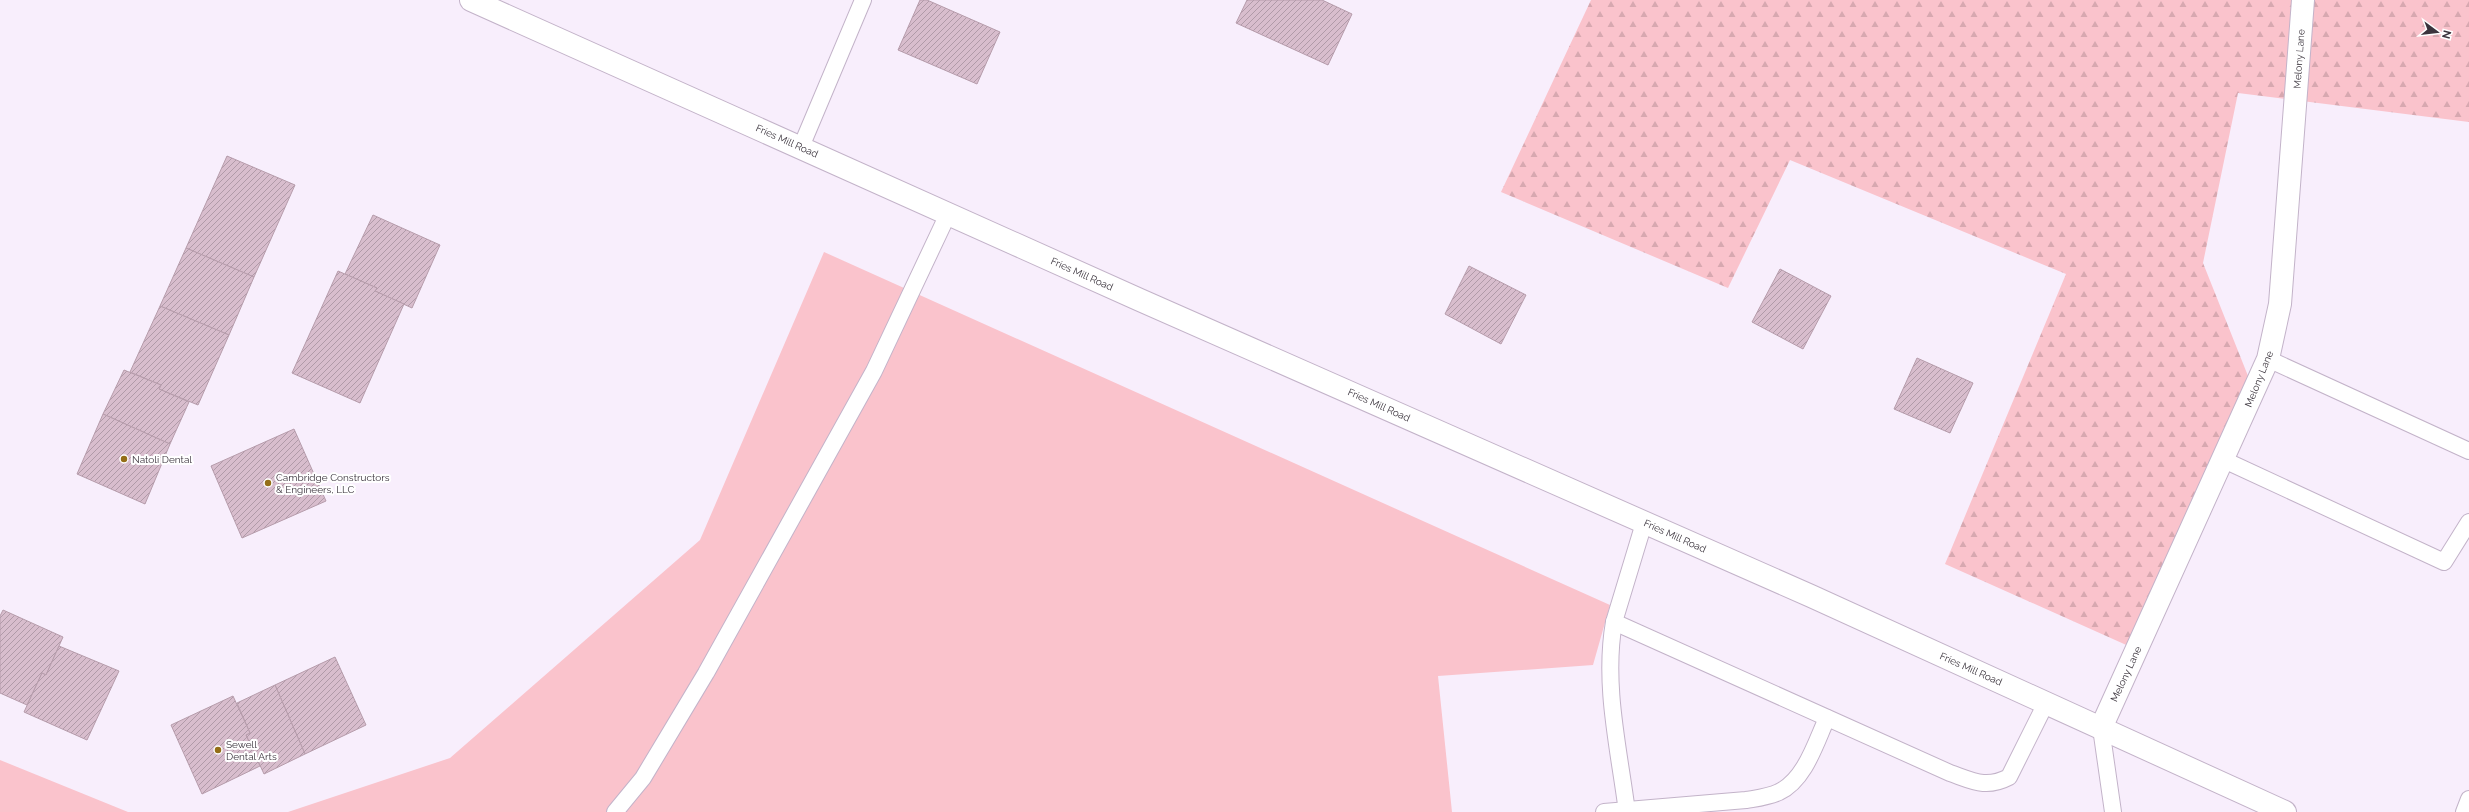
<svg xmlns="http://www.w3.org/2000/svg" width="2469" height="812" viewBox="0 0 2469 812" font-family="Raleway,sans-serif">
  <style>
    .grass { fill: #fac3cc }
    .forest { fill: url(#forest-firs) }
    .building { fill: url(#building-hatch); stroke: #b69cab }
    .lines { fill: none; stroke-linecap: round; stroke-linejoin: round }
    .lane-casing { stroke: #c3b3c9; stroke-width: 18 }
    .street-casing { stroke: #c3b3c9; stroke-width: 24 }
    .secondary-casing { stroke: #c3b3c9; stroke-width: 24 }
    .lane { stroke: #fff; stroke-width: 16 }
    .street { stroke: #fff; stroke-width: 22 }
    .secondary { stroke: #fff; stroke-width: 22 }
    .poi-dot { fill: #946e17; stroke: #fff; stroke-width: 1.5 }
    .labels { text-anchor: middle; dominant-baseline: central; stroke-width: 4; stroke-linejoin: round; paint-order: stroke }
    .street-label { font-size: 10px; fill: #3b343d; stroke: #fff }
    .poi-label { font-size: 10px; fill: #3b343d; stroke: #fff; text-anchor: start }
  </style>
  <defs>
    <pattern id="forest-firs" width="22" height="20" patternUnits="userSpaceOnUse"><rect width="22" height="20" fill="#fac3cc"/><path d="M5 1l3.5 6h-7zM16 11l3.5 6h-7z" fill="#d7a8b0"/></pattern>
    <pattern id="building-hatch" width="6" height="6" patternUnits="userSpaceOnUse"><rect width="6" height="6" fill="#d8bdcd"/><path d="M-1 1l2-2M0 6l6-6M5 7l2-2" fill="none" stroke="#b09aa8"/></pattern>
  </defs>
  <rect width="100%" height="100%" fill="#f8eefc"/>
  <g class="grass">
    <polygon points="824,252 1610,605 1593,665 1438,676 1452,812 288,812 450,758 700,540"/>
    <polygon points="0,760 128,812 0,812"/>
  </g>
  <polygon class="forest" points="1591,0 2469,0 2469,122 2238,93 2203,263 2252,386 2133,648 1945,564 2066,274 1790,160 1728,288 1501,192"/>
  <g class="building">
    <polygon points="920,0 927,0 1000,32 977,84 898,50"/>
    <polygon points="1247,0 1322,0 1352,14 1328,65 1236,23"/>
    <polygon points="227,156 295,185 254,277 186,248"/>
    <polygon points="373,215 440,245 412,308 375,291 377,288 345,274"/>
    <polygon points="186,248 254,277 229,335 160,306"/>
    <polygon points="1469,266 1526,295 1501,344 1445,314"/>
    <polygon points="1780,269 1831,296 1803,349 1752,322"/>
    <polygon points="338,271 377,288 375,291 404,304 360,403 292,373"/>
    <polygon points="160,306 229,335 198,405 159,389 161,385 130,372"/>
    <polygon points="1917,358 1973,383 1950,433 1894,409"/>
    <polygon points="124,370 161,385 159,389 189,402 170,444 103,414"/>
    <polygon points="103,414 170,444 145,504 77,474"/>
    <polygon points="294,429 326,501 242,538 211,466"/>
    <polygon points="3,610 63,637 46,675 42,673 27,705 0,693 0,616"/>
    <polygon points="59,646 119,671 87,740 24,712 42,673 46,675"/>
    <polygon points="335,657 366,725 305,754 275,685"/>
    <polygon points="275,685 305,754 264,774 246,735 250,733 237,703"/>
    <polygon points="233,696 250,733 246,735 260,766 202,794 171,725"/>
  </g>
  <g class="lines">
    <defs>
      <g id="lane">
        <polyline points="801,147 863,0"/>
        <polyline points="2268,359 2469,451"/>
        <polyline points="2224,460 2444,562 2469,522"/>
        <path d="M1644,523l-30,99 336,151c23,8 36,16 59,4l37,-74"/>
        <path d="M1614,622c-11,63 5,127 13,190"/>
        <polyline points="2101,728 2113,812"/>
        <polyline points="615,812 643,778 706,673 874,371 948,214"/>
        <path d="M1604,812l142,-12c12,-2 23,-3 33,-8 26,-12 37,-50 48,-74"/>
        <polyline points="2464,812 2469,799"/>
      </g>
      <polyline id="street" points="2101,728 2268,359 2280,304 2303,0"/>
      <polyline id="secondary" points="471,0 1140,300 1811,596 2285,812"/>
    </defs>
    <use href="#lane" class="lane-casing"/>
    <use href="#street" class="street-casing"/>
    <use href="#secondary" class="secondary-casing"/>
    <use href="#lane" class="lane"/>
    <use href="#street" class="street"/>
    <use href="#secondary" class="secondary"/>
  </g>
  <g class="poi-dot">
    <circle cx="124" cy="459" r="4"/>
    <circle cx="268" cy="483" r="4"/>
    <circle cx="218" cy="750" r="4"/>
  </g>
  <g class="labels">
    <g class="street-label">
      <text transform="translate(2299 59) rotate(-86)">Melony Lane</text>
      <text transform="translate(787 141) rotate(24)">Fries Mill Road</text>
      <text transform="translate(1082 274) rotate(24)">Fries Mill Road</text>
      <text transform="translate(2259 379) rotate(-68)">Melony Lane</text>
      <text transform="translate(1379 405) rotate(24)">Fries Mill Road</text>
      <text transform="translate(1675 536) rotate(24)">Fries Mill Road</text>
      <text transform="translate(1971 669) rotate(24)">Fries Mill Road</text>
      <text transform="translate(2126 674) rotate(-65)">Melony Lane</text>
    </g>
    <g class="poi-label">
      <text x="132" y="459">Natoli Dental</text>
      <text x="276" y="477">Cambridge Constructors<tspan x="276" dy="12">&amp; Engineers, LLC</tspan></text>
      <text x="226" y="744">Sewell<tspan x="226" dy="12">Dental Arts</tspan></text>
    </g>
  </g>
  <g transform="translate(2437 32) rotate(105)" stroke="#ffffff" stroke-width="3" paint-order="stroke">
  <path d="M0-3L7 15L0 10L-7 15Z" fill="#3b343d"/>
  <text y="-6" font-size="11" font-weight="bold" text-anchor="middle" fill="#3b343d">N</text>
  </g>
</svg>
